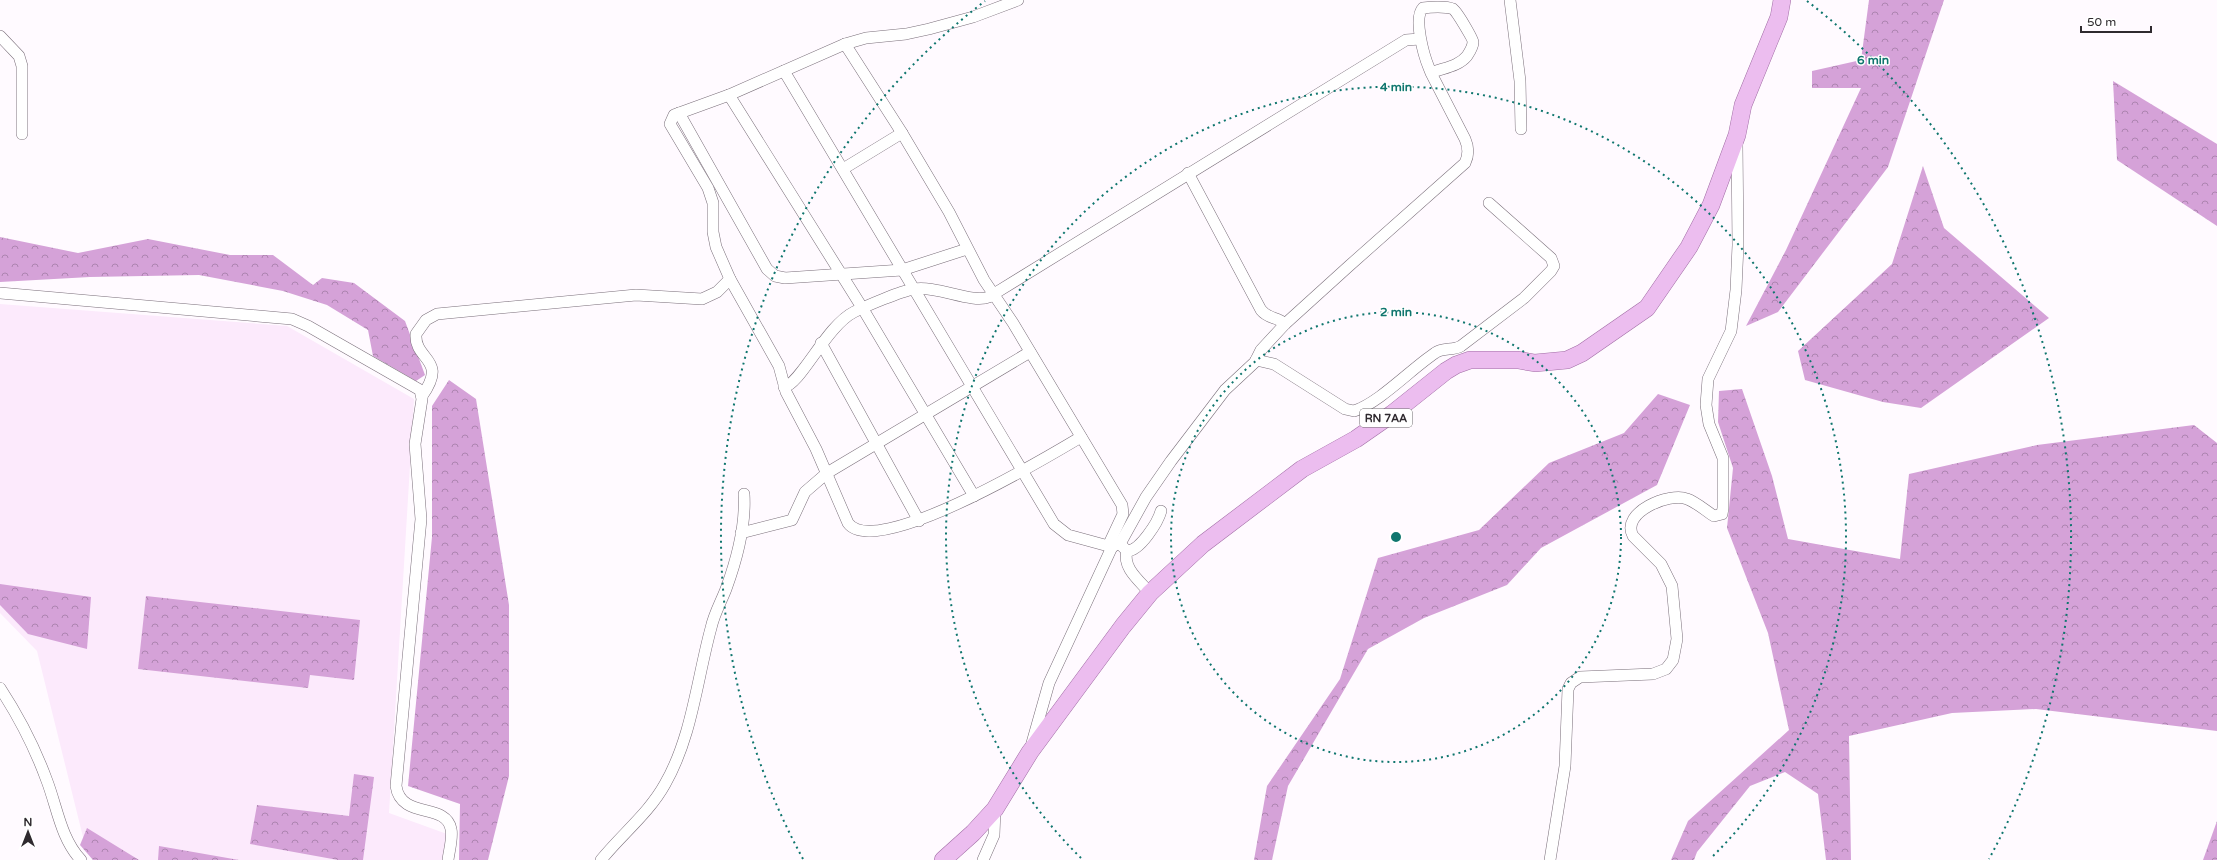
<svg xmlns="http://www.w3.org/2000/svg" width="2217" height="860" viewBox="0 0 2217 860" font-family="'Varela Round',sans-serif">
  <style>
    .built { fill: #fceafc }
    .forest { fill: url(#forest-crowns) }
    .lines { fill: none; stroke-linecap: round; stroke-linejoin: round }
    .street-casing { stroke: #7a6f7a; stroke-width: 12 }
    .primary-casing { stroke: #a16da5; stroke-width: 18 }
    .street { stroke: #fff; stroke-width: 11 }
    .primary { stroke: #ecbdef; stroke-width: 17 }
    .ring { fill: none; stroke: #0f766e; stroke-width: 2; stroke-dasharray: 2 4 }
    .labels { text-anchor: middle; dominant-baseline: central; stroke-width: 3; stroke-linejoin: round; paint-order: stroke }
    .shield { fill: #fff; stroke: #6d6a6d; stroke-width: 1 }
    .shield-label { font-size: 11px; font-weight: bold; fill: #2f2a2f }
    .centre { fill: #0f766e; stroke: #fff; stroke-width: 2 }
    .ring-label { font-size: 12px; text-anchor: middle; font-weight: bold; fill: #0f766e; stroke: #fff; stroke-width: 3; stroke-linejoin: round; paint-order: stroke }
  </style>
  <defs>
    <pattern id="forest-crowns" width="20" height="18" patternUnits="userSpaceOnUse"><rect width="20" height="18" fill="#d5a2d8"/><path d="M2 6a3 3 0 1 1 6 0M12 15a3 3 0 1 1 6 0" fill="none" stroke="#ad84b0"/></pattern>
  </defs>
  <rect width="100%" height="100%" fill="#fffaff"/>
  <polygon class="built" points="0,304 287,326 414,399 389,813 447,834 446,860 114,860 83,837 37,651 0,613"/>
  <g class="forest">
    <polygon points="1869,0 1944,0 1888,167 1778,312 1746,326 1786,250 1861,88 1812,88 1812,71 1861,60"/>
    <polygon points="2113,81 2217,144 2217,226 2117,160"/>
    <polygon points="1923,166 1944,228 2049,318 1921,408 1883,402 1805,380 1798,351 1892,264"/>
    <polygon points="0,237 78,253 148,239 230,255 273,255 313,285 322,278 354,283 405,321 425,375 416,381 373,356 368,330 327,305 283,291 199,275 90,277 0,282"/>
    <polygon points="449,380 476,399 509,605 509,776 488,860 459,860 460,804 408,786 432,537 432,406"/>
    <polygon points="1742,389 1772,476 1788,539 1900,559 1909,474 2037,445 2194,425 2217,443 2217,731 2036,709 1952,713 1849,736 1851,860 1826,860 1818,794 1785,772 1750,786 1697,852 1694,860 1671,860 1688,821 1789,730 1768,633 1727,528 1733,468 1718,422 1719,391"/>
    <polygon points="1658,394 1690,405 1657,485 1541,548 1507,585 1424,618 1368,649 1288,786 1272,860 1254,860 1267,786 1340,679 1378,558 1479,530 1549,463 1624,433"/>
    <polygon points="0,584 91,597 87,649 28,634 0,605"/>
    <polygon points="146,596 360,620 354,680 310,675 308,688 138,669"/>
    <polygon points="354,774 374,777 363,860 338,860 250,844 257,805 349,816"/>
    <polygon points="2217,821 2217,860 2203,860"/>
    <polygon points="87,828 139,860 93,860 80,845"/>
    <polygon points="159,846 239,860 158,860"/>
  </g>
  <g class="lines">
    <defs>
      <g id="street">
        <path d="M1018,0l-45,17 -44,12 -23,5 -40,4 -21,6 -116,51 -55,20 -4,9 38,64 5,15v29l3,15 14,32 49,87 7,26 30,57 32,74c27,38 201,-67 233,-86"/>
        <polyline points="1510,0 1520,81 1521,129"/>
        <polyline points="0,36 19,56 22,66 22,134"/>
        <polyline points="845,44 902,133 949,212 984,280 1013,323 1122,505 1123,514 1108,546"/>
        <path d="M784,71l270,453 14,11 44,12 9,-5 25,-45 25,-36 54,-71 30,-28 6,-12 24,-26 64,-58 116,-103c4,-8 4,-15 0,-24l-34,-66 -2,-5c-5,-12 -16,-50 -6,-60 7,-1 23,-2 30,1 3,1 20,30 20,33 0,5 -4,11 -6,14 -9,11 -25,12 -36,17"/>
        <polyline points="729,95 863,309 974,496"/>
        <polyline points="679,113 767,269 775,276 785,278 902,270 967,249"/>
        <polyline points="843,169 902,133"/>
        <path d="M1188,173l73,137c7,9 17,7 24,14"/>
        <path d="M0,293l292,26 16,7 112,64 2,9 -7,45 6,75 -25,267c5,34 50,16 55,43 2,9 -2,22 -3,31"/>
        <polyline points="821,343 919,521"/>
        <path d="M1256,360l18,4 71,45 9,2c25,-8 57,-42 81,-58 8,-6 18,-2 26,-7l63,-48 27,-27 3,-5 -3,-8 -62,-55"/>
        <path d="M784,387c17,-3 42,-61 70,-75 12,-6 47,-21 60,-23 22,-4 58,15 75,8l417,-257 14,-1"/>
        <path d="M422,396c27,-38 -8,-35 -6,-62l10,-14 11,-6 199,-19 66,4 15,-7 13,-13"/>
        <polyline points="741,533 792,520 805,492 827,473 1030,352"/>
        <path d="M1120,544l7,7c13,0 31,-29 34,-40"/>
        <path d="M1127,551c-5,17 13,30 23,42"/>
        <path d="M0,688c19,29 35,60 47,93 10,26 14,58 34,79"/>
        <polyline points="1032,743 1049,683 1112,547"/>
        <path d="M601,860c21,-26 48,-47 64,-76 27,-47 32,-105 46,-156 3,-14 10,-26 15,-39 11,-30 20,-64 18,-95"/>
        <polyline points="983,860 994,835 995,809"/>
        <path d="M1550,860l15,-94 3,-77 3,-6 9,-6 73,-3 13,-5 7,-9 4,-21 -5,-53 -11,-22 -28,-28c-13,-24 37,-44 54,-37 9,3 19,12 27,17l8,-2 1,-6v-50l-14,-34 -3,-19 2,-26 23,-48 5,-41 2,-45 -1,-101"/>
      </g>
      <polyline id="primary" points="943,860 973,833 995,809 1030,752 1123,626 1150,593 1203,544 1302,469 1356,439 1392,414 1446,371 1456,365 1470,360 1518,360 1535,363 1567,360 1582,353 1647,308 1689,247 1711,205 1737,135 1743,105 1779,17 1782,0"/>
    </defs>
    <use href="#street" class="street-casing"/>
    <use href="#primary" class="primary-casing"/>
    <use href="#street" class="street"/>
    <use href="#primary" class="primary"/>
  </g>
  <g class="ring">
    <circle cx="1396" cy="537" r="225"/>
    <path d="M1081 858A450 450 0 1 1 1711 858"/>
    <path d="M803 859A675 675 0 0 1 985 1M1807 1A675 675 0 0 1 1989 859"/>
  </g>
  <g class="labels">
    <rect class="shield" x="1360" y="409" width="52" height="18" rx="3"/>
    <g class="shield-label">
      <text x="1386" y="418">RN 7AA</text>
    </g>
  </g>
  <circle cx="1396" cy="537" r="6" class="centre"/>
  <g class="ring-label">
    <text x="1873" y="64">6 min</text>
    <text x="1396" y="91">4 min</text>
    <text x="1396" y="316">2 min</text>
  </g>
  <g transform="translate(28 832)" stroke="#ffffff" stroke-width="3" paint-order="stroke">
  <path d="M0-3L7 15L0 10L-7 15Z" fill="#2f2a2f"/>
  <text y="-6" font-size="11" font-weight="bold" text-anchor="middle" fill="#2f2a2f">N</text>
  </g>
  <path d="M2081 26v6h70v-6" fill="none" stroke="#2f2a2f" stroke-width="2"/>
  <text x="2087" y="26" font-size="12" fill="#2f2a2f" stroke="#ffffff" stroke-width="3" paint-order="stroke">50 m</text>
</svg>
